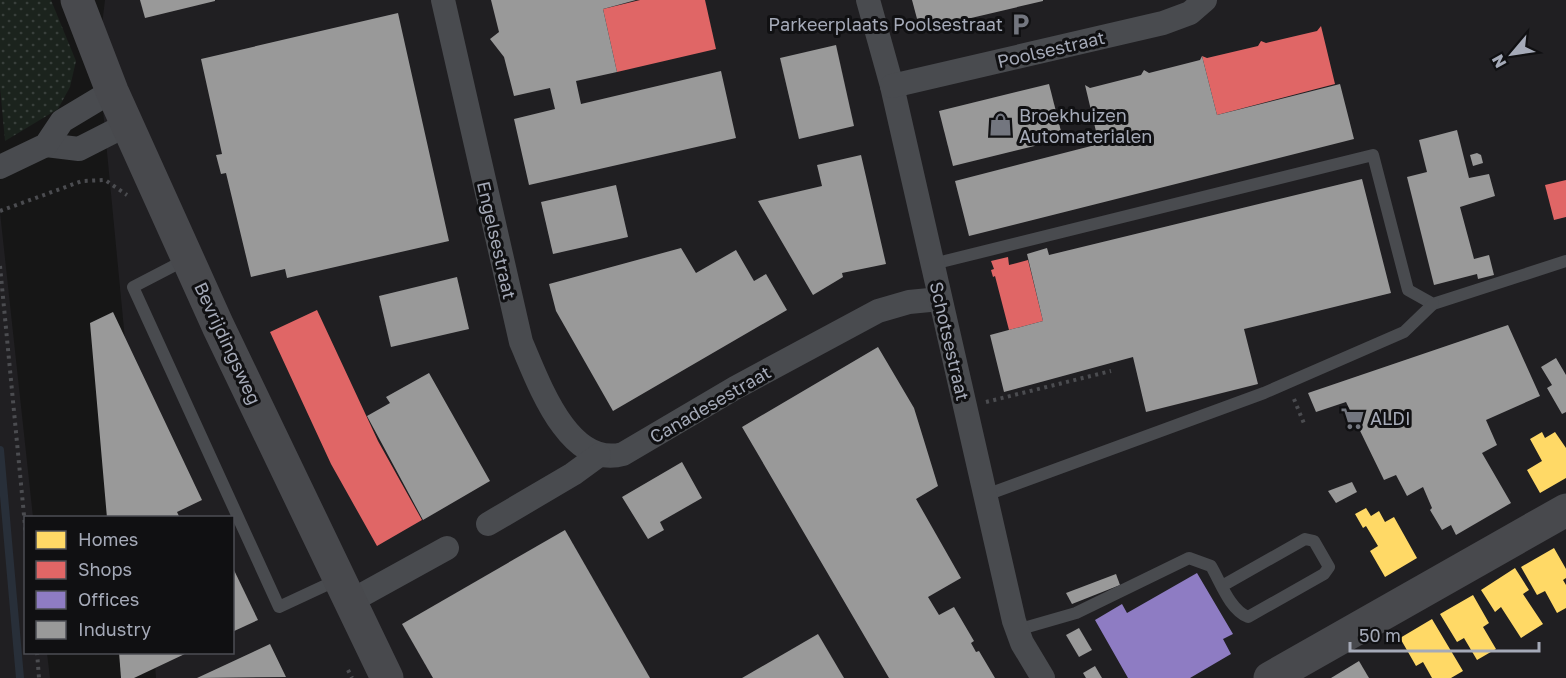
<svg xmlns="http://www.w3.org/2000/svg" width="1566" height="678" viewBox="0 0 1566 678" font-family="'Golos Text',sans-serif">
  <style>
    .built { fill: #201f22 }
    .grass { fill: url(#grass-dots) }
    .homes { fill: #ffd966 }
    .shops { fill: #e06666 }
    .offices { fill: #8e7cc3 }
    .industry { fill: #999 }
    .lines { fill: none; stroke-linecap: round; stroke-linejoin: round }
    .stream { stroke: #282f39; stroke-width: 8 }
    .path { stroke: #4b4c50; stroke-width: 4; stroke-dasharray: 3 4.5; stroke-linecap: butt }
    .lane { stroke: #494b4f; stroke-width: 12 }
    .street { stroke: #494b4f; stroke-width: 24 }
    .secondary { stroke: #48494d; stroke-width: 33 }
    .labels { text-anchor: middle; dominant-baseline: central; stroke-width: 6; stroke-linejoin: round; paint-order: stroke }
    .poi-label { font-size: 18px; fill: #a5aab8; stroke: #101012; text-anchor: start }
    .street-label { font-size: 18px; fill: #a5aab8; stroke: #101012 }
  </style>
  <defs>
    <pattern id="grass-dots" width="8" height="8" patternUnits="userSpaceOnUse" patternTransform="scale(1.5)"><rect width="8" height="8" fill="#1b231d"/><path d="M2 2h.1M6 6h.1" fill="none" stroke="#39403c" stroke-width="1.8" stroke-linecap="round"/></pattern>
  </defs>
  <rect width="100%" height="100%" fill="#161616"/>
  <g class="built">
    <polygon points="105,0 1566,0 1566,678 156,678 154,653 232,652 232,518 142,517 98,58"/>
    <polygon points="0,212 33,517 26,518 26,652 47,653 50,678 0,678"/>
  </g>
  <polygon class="grass" points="0,0 51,0 76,61 70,87 58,109 5,141 0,87"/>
  <g class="homes">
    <polygon points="1542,432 1545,438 1555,432 1566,448 1566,478 1540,493 1527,470 1542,461 1530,439"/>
    <polygon points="1366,508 1371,516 1379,511 1385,522 1394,517 1417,558 1385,577 1370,551 1378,546 1366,526 1363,528 1355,514"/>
    <polygon points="1554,548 1566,569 1566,578 1563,580 1566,585 1566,608 1557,613 1545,591 1537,595 1521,567"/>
    <polygon points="1515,568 1529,590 1523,594 1543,624 1521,638 1501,607 1495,612 1481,590"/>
    <polygon points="1473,595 1489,623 1483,627 1496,649 1477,660 1464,638 1457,642 1440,614"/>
    <polygon points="1432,619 1463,671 1451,678 1432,678 1423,662 1416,666 1400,638"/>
  </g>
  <g class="shops">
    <polygon points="640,0 705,0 716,49 617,72 603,9"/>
    <polygon points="1321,26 1335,84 1217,115 1202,56 1207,58 1258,46 1261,41 1266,43 1317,31"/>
    <polygon points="1566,180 1566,217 1554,220 1545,185"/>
    <polygon points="1008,257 1009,265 1028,260 1043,321 1009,330 995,276 993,277 991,270 994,269 991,261"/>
    <polygon points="317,310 378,441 422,520 377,546 331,464 270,332"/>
  </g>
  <polygon class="offices" points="1197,573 1233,634 1223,639 1231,654 1190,678 1128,678 1095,620 1122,604 1127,613"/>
  <g class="industry">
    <polygon points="140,0 215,0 215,1 145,18"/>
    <polygon points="491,0 636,0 603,9 617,72 576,81 581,104 721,71 736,138 529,185 514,119 555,109 550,88 514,96 504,57 490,39 499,32"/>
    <polygon points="912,0 1043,0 1043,1 920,30"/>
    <polygon points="398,13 449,241 287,278 285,269 251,277 226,173 221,174 216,155 222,154 201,59"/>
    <polygon points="836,45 854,126 799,139 780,58"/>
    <polygon points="1202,56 1217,115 1340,84 1354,139 969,236 955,181 1099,144 1085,85 1090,88 1141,75 1144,70 1149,73 1200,60"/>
    <polygon points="1049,84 1063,139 953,166 939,111"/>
    <polygon points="1457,130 1469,178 1489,174 1495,196 1460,207 1474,259 1489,255 1494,275 1478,279 1477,274 1434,285 1407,177 1427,172 1419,140"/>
    <polygon points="1477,153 1481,155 1483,163 1473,166 1470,155"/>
    <polygon points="861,155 886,264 842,273 843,277 813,295 758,201 822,186 817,165"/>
    <polygon points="1362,179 1391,293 1244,329 1258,384 1146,412 1133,357 1004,392 990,335 1043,321 1027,254 1047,248 1049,255"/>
    <polygon points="616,185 628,237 553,254 541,202"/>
    <polygon points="681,248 696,273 736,250 754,281 766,274 787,310 613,411 556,311 549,284"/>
    <polygon points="457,277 469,329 391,347 379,296"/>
    <polygon points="113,312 202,500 177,512 180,518 107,518 90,323"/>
    <polygon points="1508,325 1540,396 1486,420 1497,445 1482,453 1511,503 1456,535 1451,525 1442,530 1430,510 1432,508 1423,487 1407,496 1396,475 1384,480 1346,402 1316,412 1308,393"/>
    <polygon points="878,347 914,408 938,486 916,499 961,578 928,597 939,615 954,607 974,641 971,643 976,652 979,651 995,678 889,678 742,427"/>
    <polygon points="1556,358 1566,375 1566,412 1562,414 1547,388 1552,385 1541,367"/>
    <polygon points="429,373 490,481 423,520 367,416 390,403 386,397"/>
    <polygon points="682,462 702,498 660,522 664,530 648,539 622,497"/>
    <polygon points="1352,482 1357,492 1336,503 1328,491"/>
    <polygon points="565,530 650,678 433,678 402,624"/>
    <polygon points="232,566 258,620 232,632"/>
    <polygon points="1116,574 1120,585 1072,604 1066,593"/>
    <polygon points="1079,628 1092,650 1079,657 1066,635"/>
    <polygon points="818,634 844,678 742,678"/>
    <polygon points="270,644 286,677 197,678 253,652"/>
    <polygon points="119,652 189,652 134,678 121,678"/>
    <polygon points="1359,661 1369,678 1331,678"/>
    <polygon points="1095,666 1102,678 1086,678 1083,673"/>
  </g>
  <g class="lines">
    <polyline class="stream" points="0,450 20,678"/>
    <g class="path">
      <polyline points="0,211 82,181 105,180 127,195"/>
      <polyline points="0,266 26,536"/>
      <polyline points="1294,399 1305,426"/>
      <polyline points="986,402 1111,371"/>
      <polyline points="37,652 39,678"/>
      <polyline points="348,670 352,678"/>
    </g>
    <g class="lane">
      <polyline points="185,260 133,287 279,607 337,580"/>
      <polyline points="933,264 1373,155 1408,290 1433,304 1566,261"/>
      <polyline points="986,495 1264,393 1404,332 1433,304"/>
      <path d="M1017,630l59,-17 113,-55 22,8c10,17 19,44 37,51l76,-43 5,-7 -15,-26 -9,-2 -83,47"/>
    </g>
    <g class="street">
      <path d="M443,0l78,342c17,39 47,127 102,112l112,-66 143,-77 31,-9 31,-3"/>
      <polyline points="868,0 892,86 1014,621 1022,643 1043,678"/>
      <polyline points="892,86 1163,23 1190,13 1205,0"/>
      <polyline points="46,145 79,149 128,124"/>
      <polyline points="0,167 46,145 62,121 112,91"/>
      <polyline points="488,524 573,474 599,455"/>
      <polyline points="351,601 447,548"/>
    </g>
    <g class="secondary">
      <polyline points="77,0 112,91 218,326 387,678"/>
      <polyline points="1270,678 1566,510"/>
    </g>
  </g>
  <defs>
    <symbol id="parking-bare" viewBox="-9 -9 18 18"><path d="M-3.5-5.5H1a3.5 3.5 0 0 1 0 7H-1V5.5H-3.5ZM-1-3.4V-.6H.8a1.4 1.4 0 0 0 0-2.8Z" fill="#73767f" stroke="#101012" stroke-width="2.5" paint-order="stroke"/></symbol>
    <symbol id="shop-bare" viewBox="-9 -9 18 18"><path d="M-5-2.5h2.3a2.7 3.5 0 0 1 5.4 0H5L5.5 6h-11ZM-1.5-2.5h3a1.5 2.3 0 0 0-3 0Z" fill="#73767f" stroke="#101012" stroke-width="2.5" paint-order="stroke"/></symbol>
    <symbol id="supermarket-bare" viewBox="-9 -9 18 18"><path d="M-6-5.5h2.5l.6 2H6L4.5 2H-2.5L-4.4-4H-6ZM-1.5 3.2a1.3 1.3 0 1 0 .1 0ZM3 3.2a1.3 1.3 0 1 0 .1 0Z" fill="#73767f" stroke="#101012" stroke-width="2.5" paint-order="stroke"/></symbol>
  </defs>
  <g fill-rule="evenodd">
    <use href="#parking-bare" x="1004" y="8" width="33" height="33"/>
    <use href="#shop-bare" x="984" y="108" width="33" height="33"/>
    <use href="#supermarket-bare" x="1336" y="402" width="33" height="33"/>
  </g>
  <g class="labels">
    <g class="poi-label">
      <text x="1003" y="24" text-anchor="end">Parkeerplaats Poolsestraat</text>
      <text x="1019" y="115">Broekhuizen<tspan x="1019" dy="21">Automaterialen</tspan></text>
      <text x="1370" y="418">ALDI</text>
    </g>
    <g class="street-label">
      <text transform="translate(1051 49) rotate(-13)">Poolsestraat</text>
      <text transform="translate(497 240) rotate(77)">Engelsestraat</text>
      <text transform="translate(950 341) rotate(77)">Schotsestraat</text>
      <text transform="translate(228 343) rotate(65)">Bevrijdingsweg</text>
      <text transform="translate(710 404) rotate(-30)">Canadesestraat</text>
    </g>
  </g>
  <rect x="24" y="516" width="210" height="138" fill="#101012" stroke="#4c4e54" stroke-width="1.5"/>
  <rect x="36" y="531" width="30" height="18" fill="#ffd966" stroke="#4c4e54" stroke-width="1.5"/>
  <text x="78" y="546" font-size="18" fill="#a5aab8">Homes</text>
  <rect x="36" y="561" width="30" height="18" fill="#e06666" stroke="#4c4e54" stroke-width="1.5"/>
  <text x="78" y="576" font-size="18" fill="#a5aab8">Shops</text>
  <rect x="36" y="591" width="30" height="18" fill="#8e7cc3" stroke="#4c4e54" stroke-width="1.5"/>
  <text x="78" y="606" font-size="18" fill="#a5aab8">Offices</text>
  <rect x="36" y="621" width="30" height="18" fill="#999999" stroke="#4c4e54" stroke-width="1.5"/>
  <text x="78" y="636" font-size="18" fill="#a5aab8">Industry</text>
  <g transform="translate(1512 54) rotate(241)" stroke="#101012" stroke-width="4.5" paint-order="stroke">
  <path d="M0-4.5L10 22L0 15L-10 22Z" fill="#a5aab8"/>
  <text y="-9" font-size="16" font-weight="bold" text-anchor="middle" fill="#a5aab8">N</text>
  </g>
  <path d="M1350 642v9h189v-9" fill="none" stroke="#a5aab8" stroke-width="3"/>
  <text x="1359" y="642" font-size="18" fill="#a5aab8" stroke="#101012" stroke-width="4.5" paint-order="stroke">50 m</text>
</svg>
